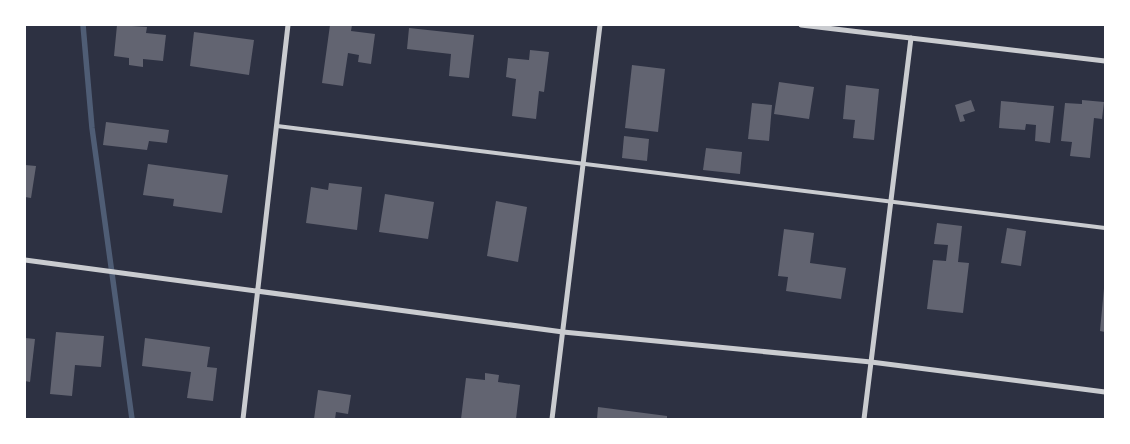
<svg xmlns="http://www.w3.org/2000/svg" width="1130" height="444" viewBox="0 0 1130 444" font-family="'Playfair Display',serif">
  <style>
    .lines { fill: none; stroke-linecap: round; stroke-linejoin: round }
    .stream { stroke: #4f5d75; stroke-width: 5.5 }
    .building { fill: #626471 }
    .service { stroke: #caccd0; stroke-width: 4 }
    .minor { stroke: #caccd0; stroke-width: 5 }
  </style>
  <rect width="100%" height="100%" fill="#2d3142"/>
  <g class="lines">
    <polyline class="stream" points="83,25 92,128 132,419"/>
  </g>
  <g class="building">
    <polygon points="117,25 147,27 146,33 166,35 163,61 143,59 143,67 129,65 129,58 114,56"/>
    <polygon points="330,25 352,25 351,31 375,34 371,64 358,62 359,55 348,53 343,86 322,83"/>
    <polygon points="409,28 474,35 469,78 449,76 451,54 407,49"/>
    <polygon points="194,32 254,40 249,75 190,66"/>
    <polygon points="530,50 549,52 544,92 539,91 536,119 512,116 516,79 506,77 508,58 529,60"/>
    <polygon points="632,65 665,69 658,132 625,128"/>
    <polygon points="779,82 814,87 809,119 774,114"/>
    <polygon points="846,85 879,89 874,140 853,138 855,120 843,119"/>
    <polygon points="971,100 975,111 963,115 965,121 960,122 955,105"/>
    <polygon points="1082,100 1104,102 1102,119 1094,118 1090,158 1070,156 1072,142 1061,141 1065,103 1082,104"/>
    <polygon points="1001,101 1054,106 1050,143 1035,141 1036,125 1026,124 1025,130 999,128"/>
    <polygon points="752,103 772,105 769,141 748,139"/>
    <polygon points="106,122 169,130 167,143 149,141 147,150 103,145"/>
    <polygon points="624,136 649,139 647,161 622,158"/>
    <polygon points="706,148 742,152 740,174 703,170"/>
    <polygon points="148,164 228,175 222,213 173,206 174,199 143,195"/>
    <polygon points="25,165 36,166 31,198 25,197"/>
    <polygon points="329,183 362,187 357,230 306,223 311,187 328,190"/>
    <polygon points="385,194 434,202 428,239 379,232"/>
    <polygon points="496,201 527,207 518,262 487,256"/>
    <polygon points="937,223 962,226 958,262 969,263 963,313 927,309 933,260 946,261 948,245 934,244"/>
    <polygon points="1007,228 1026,231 1021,266 1001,263"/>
    <polygon points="784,229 814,233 810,263 846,268 841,299 786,291 788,277 778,276"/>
    <polygon points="1104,288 1105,288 1105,332 1100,331"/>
    <polygon points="56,332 104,336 101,367 75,365 72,396 50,394"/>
    <polygon points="25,338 35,339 30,382 25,381"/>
    <polygon points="145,338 210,347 207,367 217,368 213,401 187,398 191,372 142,366"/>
    <polygon points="485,373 499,375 498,382 520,385 516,419 461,419 466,378 485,380"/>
    <polygon points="318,390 351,395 348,414 336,412 335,419 314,419"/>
    <polygon points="598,407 667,416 667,419 597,419"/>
  </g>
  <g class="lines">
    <polyline class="service" points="277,126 1105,228"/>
    <g class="minor">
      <polyline points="801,25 1105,61"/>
      <polyline points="25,260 563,332 871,362 1105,392"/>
      <polyline points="243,419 288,25"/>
      <polyline points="552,419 600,25"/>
      <polyline points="864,419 911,38"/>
    </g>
  </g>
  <rect width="1130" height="444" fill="none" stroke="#ffffff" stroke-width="52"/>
</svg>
